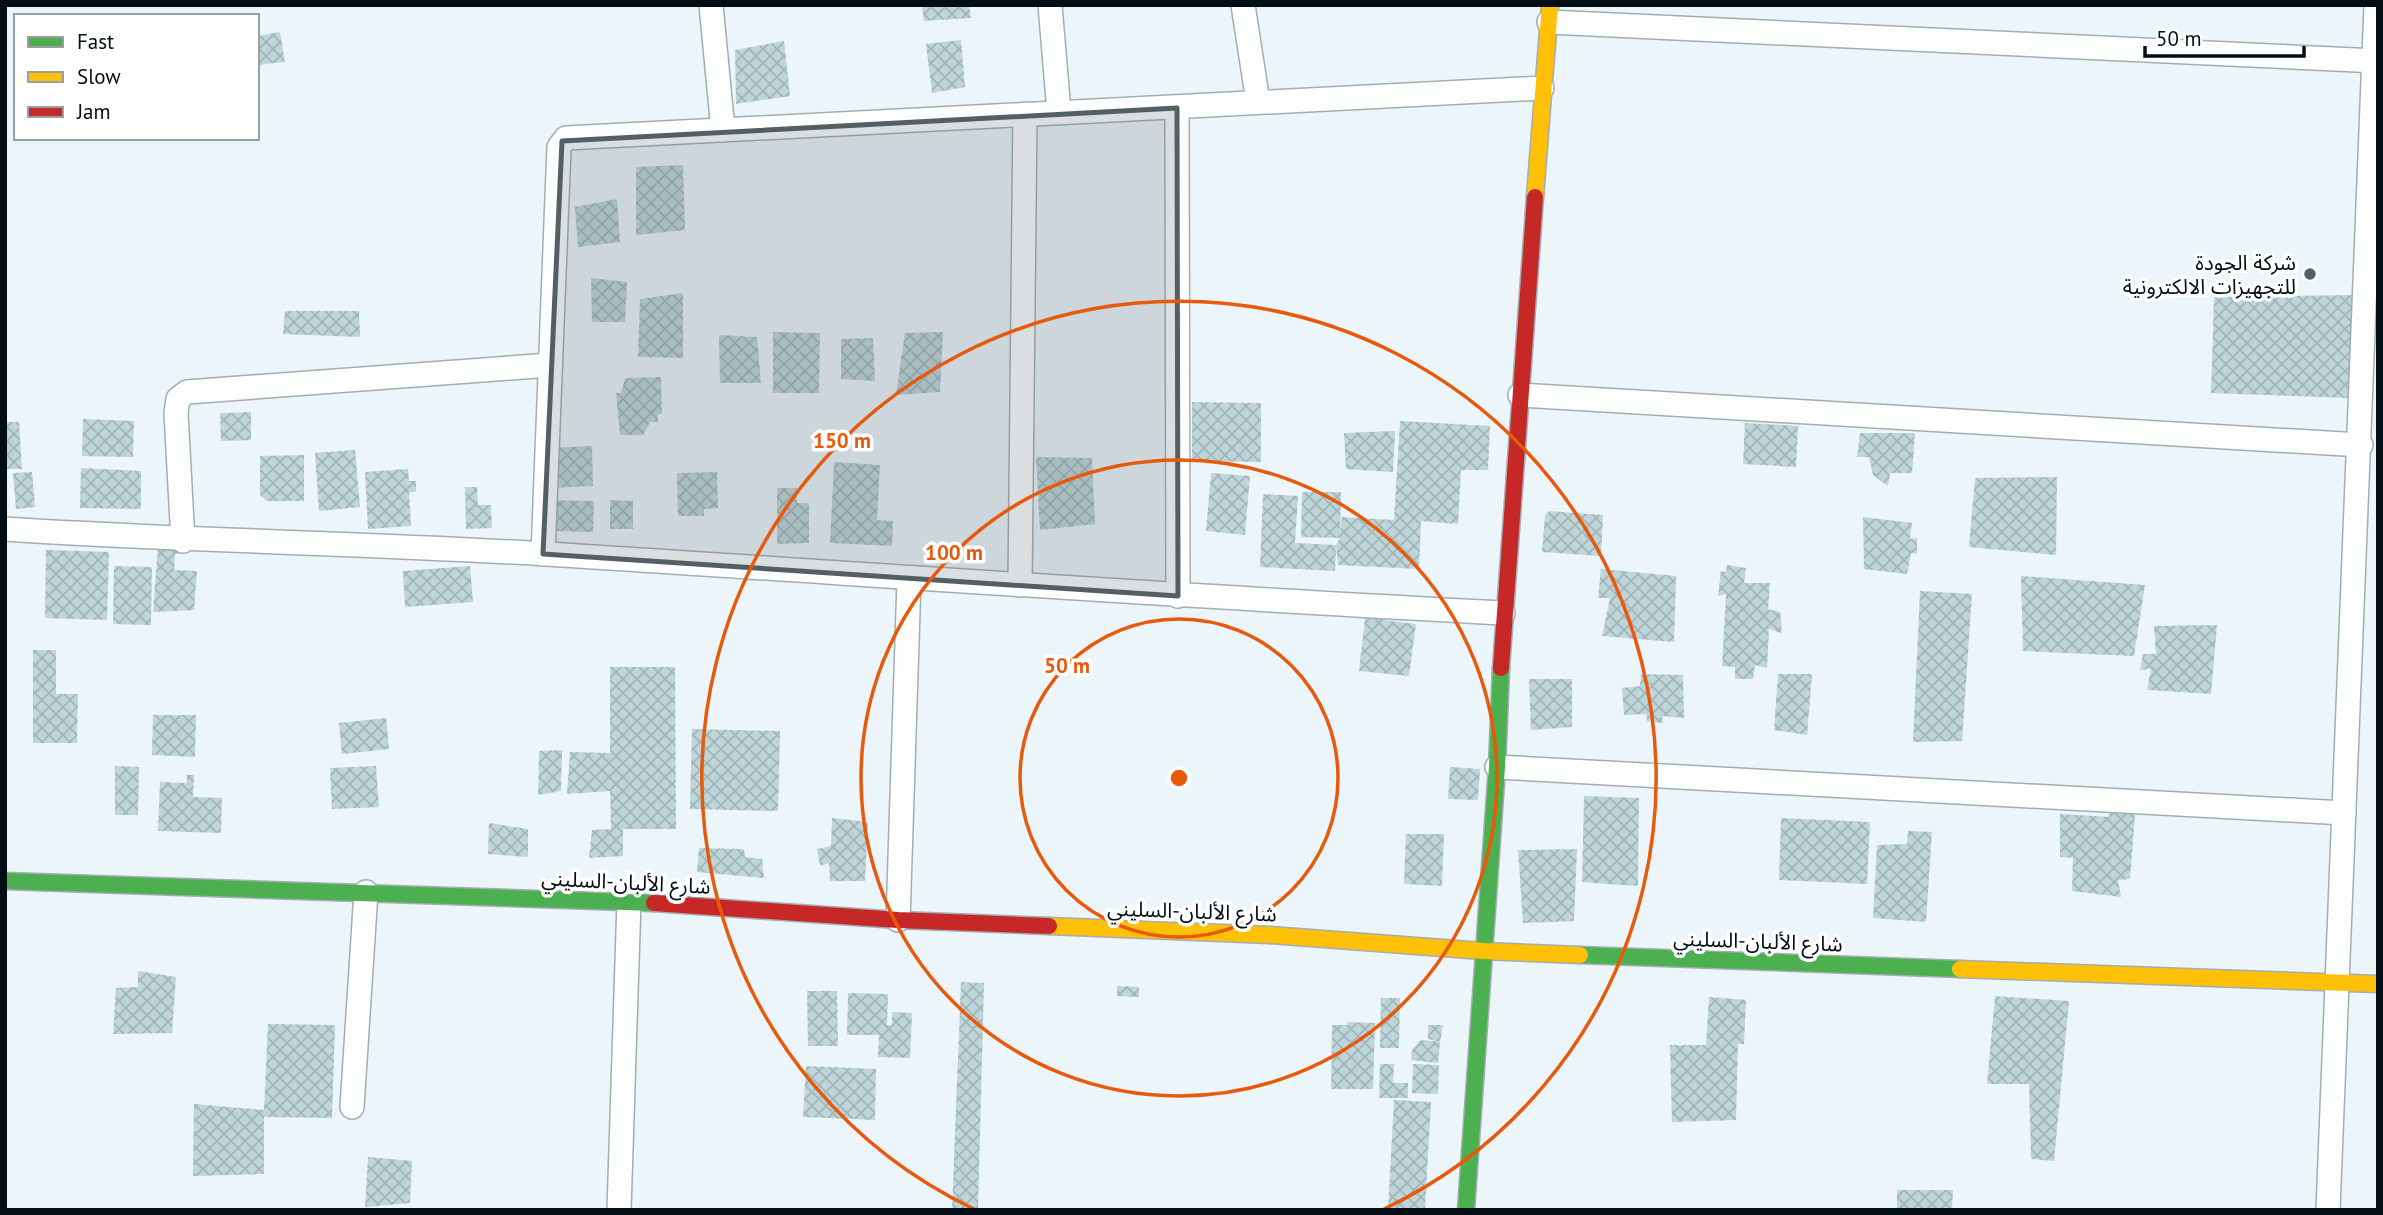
<svg xmlns="http://www.w3.org/2000/svg" width="2383" height="1215" viewBox="0 0 2383 1215" font-family="'PT Sans','Noto Sans Arabic',sans-serif">
  <style>
    .building { fill: url(#building-cross-hatch) }
    .lines { fill: none; stroke-linecap: round; stroke-linejoin: round }
    .street-casing { stroke: #a3aeb2; stroke-width: 26 }
    .fast-casing { stroke: #a3aeb2; stroke-width: 19 }
    .slow-casing { stroke: #a3aeb2; stroke-width: 19 }
    .jam-casing { stroke: #a3aeb2; stroke-width: 19 }
    .street { stroke: #fcfefe; stroke-width: 23 }
    .fast { stroke: #4caf50; stroke-width: 16 }
    .slow { stroke: #ffc107; stroke-width: 16 }
    .jam { stroke: #c62828; stroke-width: 16 }
    .marked { fill: #545f64; fill-opacity: 0.2; stroke: #545f64; stroke-width: 5; stroke-linejoin: round }
    .ring { fill: none; stroke: #e8590c; stroke-width: 3.5 }
    .poi-dot { fill: #545f64; stroke: #fff; stroke-width: 2.5 }
    .labels { text-anchor: middle; dominant-baseline: central; stroke-width: 7; stroke-linejoin: round; paint-order: stroke }
    .poi-label { font-size: 21px; fill: #020e14; stroke: #fff; text-anchor: end }
    .street-label { font-size: 21px; fill: #020e14; stroke: #fff }
    .centre { fill: #e8590c; stroke: #fff; stroke-width: 3.5 }
    .ring-label { font-size: 21px; text-anchor: middle; font-weight: bold; fill: #e8590c; stroke: #fff; stroke-width: 7; stroke-linejoin: round; paint-order: stroke }
  </style>
  <defs>
    <pattern id="building-cross-hatch" width="8" height="8" patternUnits="userSpaceOnUse" patternTransform="scale(1.75)"><rect width="8" height="8" fill="#bed5d9"/><path d="M0 0l8 8M0 8l8-8" fill="none" stroke="#a2b6b9"/></pattern>
  </defs>
  <rect width="100%" height="100%" fill="#ecf5f9"/>
  <g class="building">
    <polygon points="922,5 969,5 971,18 924,21"/>
    <polygon points="280,32 285,62 257,65 257,36"/>
    <polygon points="961,40 965,87 932,93 926,44"/>
    <polygon points="784,41 790,96 736,104 735,50"/>
    <polygon points="683,165 685,230 636,235 636,167"/>
    <polygon points="617,199 620,242 578,247 575,207"/>
    <polygon points="591,278 627,282 625,322 592,322"/>
    <polygon points="683,293 683,358 638,357 640,299"/>
    <polygon points="2356,295 2348,398 2211,393 2214,297"/>
    <polygon points="285,311 359,311 360,337 283,334"/>
    <polygon points="773,332 820,333 819,393 773,393"/>
    <polygon points="943,332 940,392 896,395 905,333"/>
    <polygon points="719,335 757,337 761,383 720,383"/>
    <polygon points="873,338 875,381 841,379 841,339"/>
    <polygon points="661,377 662,414 658,414 658,422 650,422 643,435 620,435 616,393 621,393 625,378"/>
    <polygon points="1192,402 1261,403 1261,462 1192,461"/>
    <polygon points="251,412 251,440 221,441 220,413"/>
    <polygon points="83,419 134,421 133,457 82,456"/>
    <polygon points="1400,421 1490,426 1488,470 1461,470 1458,524 1421,521 1419,569 1338,565 1336,545 1340,538 1301,537 1302,492 1341,492 1340,533 1342,517 1394,520"/>
    <polygon points="5,422 19,422 22,469 5,469"/>
    <polygon points="1745,423 1798,426 1796,467 1743,464"/>
    <polygon points="1395,431 1393,472 1346,469 1344,433"/>
    <polygon points="1860,433 1915,433 1912,473 1890,473 1888,486 1873,475 1869,457 1857,457"/>
    <polygon points="592,446 593,486 551,488 549,448"/>
    <polygon points="355,450 360,507 319,511 315,453"/>
    <polygon points="304,455 304,501 267,501 260,495 260,456"/>
    <polygon points="1036,457 1092,458 1095,524 1040,530"/>
    <polygon points="834,462 880,465 877,520 893,521 892,546 830,543"/>
    <polygon points="81,468 141,471 141,509 80,508"/>
    <polygon points="408,469 409,481 416,481 416,492 409,492 411,526 368,529 365,472"/>
    <polygon points="32,472 35,507 16,509 13,473"/>
    <polygon points="717,472 718,508 704,509 704,516 678,516 677,473"/>
    <polygon points="1211,473 1250,476 1245,535 1206,531"/>
    <polygon points="2057,477 2056,555 1969,547 1975,478"/>
    <polygon points="465,487 477,487 478,505 491,505 492,528 466,529"/>
    <polygon points="777,488 797,488 797,503 809,503 809,543 777,544"/>
    <polygon points="1263,494 1298,496 1295,543 1336,545 1335,571 1260,567"/>
    <polygon points="549,500 594,501 593,532 548,531"/>
    <polygon points="610,500 633,501 633,529 610,529"/>
    <polygon points="1549,511 1603,515 1601,556 1542,552 1545,515"/>
    <polygon points="1863,517 1912,523 1910,539 1917,538 1917,554 1911,553 1907,574 1864,569"/>
    <polygon points="158,546 181,547 182,553 175,554 174,570 197,571 194,610 153,612"/>
    <polygon points="46,550 109,552 107,620 45,618"/>
    <polygon points="1727,565 1746,568 1744,583 1770,583 1768,609 1780,612 1782,633 1769,629 1767,668 1755,665 1753,679 1735,679 1735,667 1722,666 1726,594 1718,596 1721,571 1726,572"/>
    <polygon points="114,566 152,567 151,625 113,624"/>
    <polygon points="470,566 473,602 405,607 403,571"/>
    <polygon points="1601,569 1676,576 1674,642 1602,636 1610,598 1598,598"/>
    <polygon points="2021,576 2145,585 2134,656 2023,651"/>
    <polygon points="1920,591 1972,594 1962,741 1913,742"/>
    <polygon points="1366,610 1383,612 1383,620 1416,624 1409,676 1359,671"/>
    <polygon points="2217,625 2211,694 2147,690 2151,669 2140,670 2143,654 2156,654 2154,626"/>
    <polygon points="33,650 56,650 56,694 78,694 77,743 33,743"/>
    <polygon points="610,667 675,667 676,829 623,829 623,856 589,858 592,830 611,829 610,791 567,794 570,752 610,753"/>
    <polygon points="1641,674 1683,675 1684,718 1662,716 1663,723 1647,721 1646,714 1624,715 1622,688 1640,686"/>
    <polygon points="1778,674 1812,674 1807,735 1774,730"/>
    <polygon points="1529,679 1572,679 1572,727 1531,730"/>
    <polygon points="153,715 196,715 195,757 152,755"/>
    <polygon points="386,718 389,749 342,754 339,723"/>
    <polygon points="692,729 780,731 778,811 690,809"/>
    <polygon points="562,750 561,791 538,795 539,751"/>
    <polygon points="115,766 139,767 138,815 115,815"/>
    <polygon points="376,766 379,807 332,809 330,768"/>
    <polygon points="1450,767 1480,769 1478,800 1448,799"/>
    <polygon points="187,775 194,775 193,797 222,798 221,833 158,831 160,782 187,783"/>
    <polygon points="1584,796 1639,798 1638,886 1582,882"/>
    <polygon points="2111,800 2136,802 2130,879 2118,880 2121,897 2072,891 2073,858 2060,857 2060,814 2109,817"/>
    <polygon points="832,818 868,822 865,881 830,881 829,863 820,866 817,849 831,846"/>
    <polygon points="1781,818 1870,822 1867,884 1779,880"/>
    <polygon points="489,823 528,829 528,857 488,854"/>
    <polygon points="1908,831 1932,832 1926,922 1873,918 1877,845 1907,844"/>
    <polygon points="1406,834 1444,834 1442,886 1404,884"/>
    <polygon points="699,848 744,849 745,857 762,859 764,878 697,872"/>
    <polygon points="1577,849 1574,921 1523,923 1518,850"/>
    <polygon points="138,971 176,977 172,1033 113,1034 116,988 138,987"/>
    <polygon points="961,982 984,983 978,1210 952,1210"/>
    <polygon points="1117,986 1139,987 1139,997 1117,996"/>
    <polygon points="807,991 837,991 838,1046 808,1046"/>
    <polygon points="848,993 888,994 887,1025 892,1025 892,1012 912,1013 910,1058 878,1057 879,1035 847,1035"/>
    <polygon points="1995,996 2069,1001 2054,1161 2031,1159 2029,1084 1987,1084"/>
    <polygon points="1709,997 1746,1000 1744,1044 1738,1044 1736,1120 1672,1122 1670,1045 1706,1045"/>
    <polygon points="1381,998 1400,998 1399,1048 1380,1048"/>
    <polygon points="1347,1022 1375,1023 1373,1089 1331,1089 1332,1025 1348,1025"/>
    <polygon points="268,1024 335,1025 332,1118 264,1117 264,1174 193,1176 194,1104 264,1110"/>
    <polygon points="1428,1025 1443,1025 1440,1042 1428,1039"/>
    <polygon points="1421,1040 1440,1042 1438,1063 1411,1060 1412,1050"/>
    <polygon points="1380,1064 1394,1064 1393,1083 1408,1083 1408,1098 1379,1098"/>
    <polygon points="1413,1064 1439,1065 1438,1094 1412,1093"/>
    <polygon points="806,1066 876,1069 875,1120 803,1117"/>
    <polygon points="1394,1100 1431,1102 1425,1210 1388,1210"/>
    <polygon points="368,1157 412,1161 410,1203 365,1207"/>
    <polygon points="1897,1190 1953,1190 1952,1210 1897,1210"/>
  </g>
  <g class="lines">
    <defs>
      <g id="street">
        <polyline points="711,5 723,130"/>
        <polyline points="1050,5 1059,112"/>
        <polyline points="1243,5 1258,102"/>
        <polyline points="1549,22 2378,61"/>
        <polyline points="1177,108 1178,596"/>
        <polyline points="1520,395 2361,445"/>
        <path d="M5,529c181,12 362,14 542,25 319,20 637,43 956,59"/>
        <polyline points="183,541 176,413 178,399 187,392 550,365"/>
        <polyline points="543,554 559,147 566,138 1542,88"/>
        <polyline points="1020,585 1025,114"/>
        <polyline points="1497,767 2344,813"/>
        <polyline points="898,920 909,580"/>
        <polyline points="352,1107 366,892"/>
        <polyline points="619,1210 629,901"/>
        <polyline points="2328,1210 2376,5"/>
      </g>
      <g id="fast">
        <polyline points="5,881 654,903"/>
        <polyline points="1580,955 1960,969"/>
        <polyline points="1466,1210 1497,767 1501,668"/>
      </g>
      <g id="slow">
        <polyline points="1535,197 1550,5"/>
        <polyline points="1049,926 1270,935 1483,951 1580,955"/>
        <polyline points="1960,969 2378,984"/>
      </g>
      <g id="jam">
        <polyline points="1501,668 1535,197"/>
        <polyline points="654,903 898,920 1049,926"/>
      </g>
    </defs>
    <use href="#street" class="street-casing"/>
    <use href="#fast" class="fast-casing"/>
    <use href="#slow" class="slow-casing"/>
    <use href="#jam" class="jam-casing"/>
    <use href="#street" class="street"/>
    <use href="#fast" class="fast"/>
    <use href="#slow" class="slow"/>
    <use href="#jam" class="jam"/>
  </g>
  <path class="marked" d="M1177,108l1,488 -635,-42 19,-413z"/>
  <g class="ring">
    <circle cx="1179" cy="778" r="159"/>
    <circle cx="1179" cy="778" r="318"/>
    <path d="M974 1209A477 477 0 1 1 1384 1209"/>
  </g>
  <circle class="poi-dot" cx="2310" cy="274" r="7"/>
  <g class="labels">
    <g class="poi-label">
      <text x="2296" y="262">شركة الجودة<tspan x="2296" dy="24">للتجهيزات الالكترونية</tspan></text>
    </g>
    <g class="street-label">
      <text transform="translate(626 882) rotate(3)">شارع الألبان-السليني</text>
      <text transform="translate(1192 911) rotate(2)">شارع الألبان-السليني</text>
      <text transform="translate(1758 941) rotate(2)">شارع الألبان-السليني</text>
    </g>
  </g>
  <circle cx="1179" cy="778" r="10" class="centre"/>
  <g class="ring-label">
    <text x="842" y="448">150 m</text>
    <text x="954" y="560">100 m</text>
    <text x="1067" y="673">50 m</text>
  </g>
  <rect width="2383" height="1215" fill="none" stroke="#020e14" stroke-width="14"/>
  <rect x="14" y="14" width="245" height="126" fill="#ffffff" stroke="#9a9fa1" stroke-width="2"/>
  <rect x="28" y="37" width="35" height="10" fill="#4caf50" stroke="#9a9fa1" stroke-width="2"/>
  <text x="77" y="49" font-size="21" fill="#020e14">Fast</text>
  <rect x="28" y="72" width="35" height="10" fill="#ffc107" stroke="#9a9fa1" stroke-width="2"/>
  <text x="77" y="84" font-size="21" fill="#020e14">Slow</text>
  <rect x="28" y="107" width="35" height="10" fill="#c62828" stroke="#9a9fa1" stroke-width="2"/>
  <text x="77" y="119" font-size="21" fill="#020e14">Jam</text>
  <path d="M2145 46v10h159v-10" fill="none" stroke="#020e14" stroke-width="3.5"/>
  <text x="2156" y="46" font-size="21" fill="#020e14" stroke="#ffffff" stroke-width="5" paint-order="stroke">50 m</text>
</svg>
